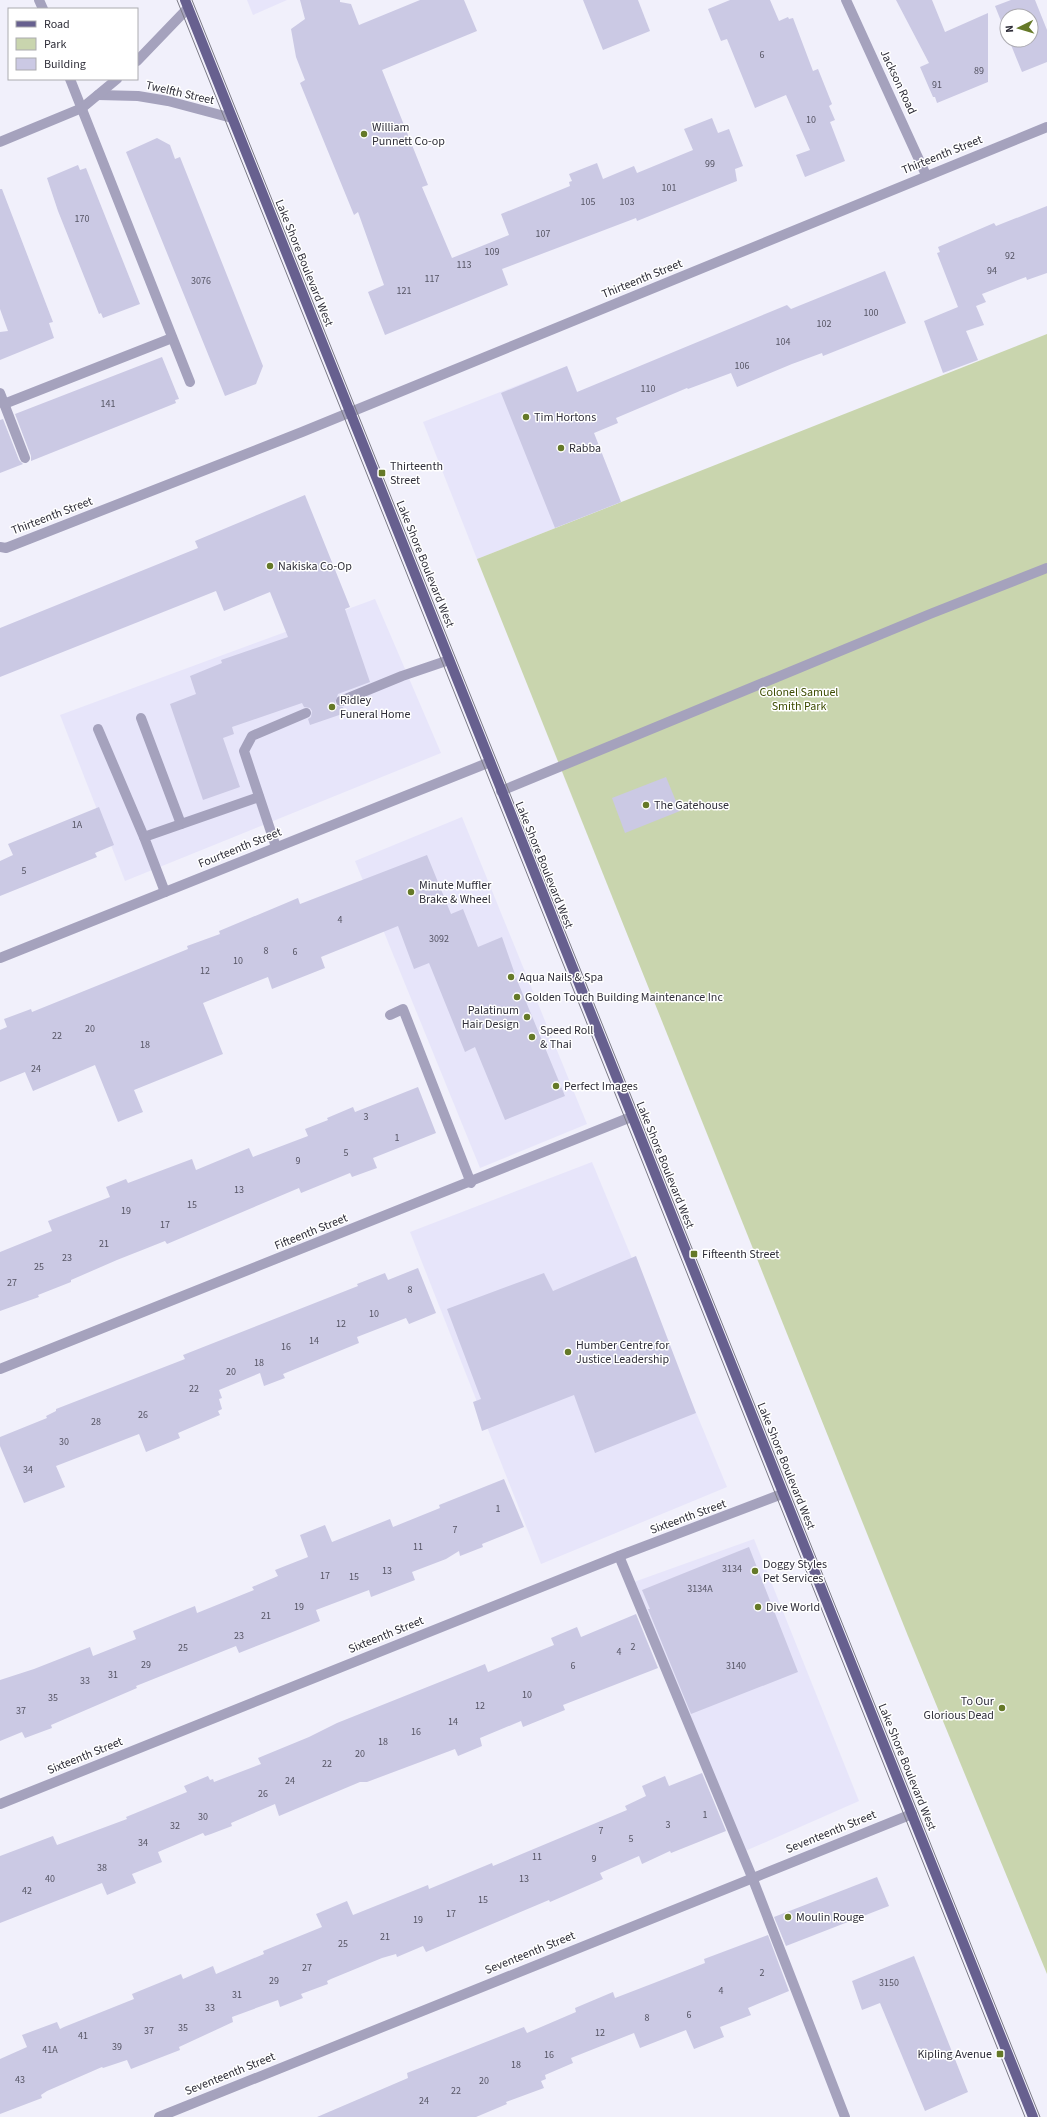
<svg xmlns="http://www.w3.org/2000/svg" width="1047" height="2117" viewBox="0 0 1047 2117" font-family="'Source Sans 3',sans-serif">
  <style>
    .built { fill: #e7e5fa }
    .green { fill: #c9d5ae }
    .building { fill: #cbc9e4 }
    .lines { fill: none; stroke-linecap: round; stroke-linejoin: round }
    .lane { stroke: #a5a2bd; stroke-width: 10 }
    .street { stroke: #a5a2bd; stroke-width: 10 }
    .primary { stroke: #67608f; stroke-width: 10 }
    .tram { stroke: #7b7a85; stroke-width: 1 }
    .poi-dot { fill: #657928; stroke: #fff; stroke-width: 1.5 }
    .labels { text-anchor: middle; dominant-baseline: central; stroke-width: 3; stroke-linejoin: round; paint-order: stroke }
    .number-label { font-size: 10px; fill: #565564 }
    .street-label { font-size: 12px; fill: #2f2e39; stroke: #fff }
    .poi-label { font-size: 12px; fill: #2f2e39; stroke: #fff; text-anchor: start }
    .park-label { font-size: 12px; fill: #3d4c02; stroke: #fff }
  </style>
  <rect width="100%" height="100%" fill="#f1f0fb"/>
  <g class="built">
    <polygon points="247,0 287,0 253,15"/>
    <polygon points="567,366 621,502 477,559 423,422"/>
    <polygon points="375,599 441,753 125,881 60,715"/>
    <polygon points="462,817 587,1124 480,1168 355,861"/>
    <polygon points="592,1162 727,1487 541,1564 410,1232"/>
    <polygon points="754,1539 859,1801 743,1852 631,1583"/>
  </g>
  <polygon class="green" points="1047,334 1047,1974 908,1636 477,559"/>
  <g class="building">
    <polygon points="300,0 340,0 340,2 351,4 359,25 420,0 464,0 477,31 382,70 428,185 422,187 452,258 509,235 501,214 570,186 569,182 572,181 569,174 597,163 603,179 634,166 637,173 693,150 684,129 712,118 718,133 729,129 743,166 735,169 737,181 637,221 636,218 502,269 508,285 385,335 368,292 384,285 358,212 354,215 300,83 305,80 296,57 291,29 305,19"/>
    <polygon points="583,0 638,0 650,31 603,50"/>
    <polygon points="730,0 770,0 779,21 788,17 789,19 793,18 813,71 818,69 832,104 829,106 835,120 830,122 845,161 805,177 796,155 810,150 786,95 755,108 727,39 721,41 708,9"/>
    <polygon points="896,0 932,0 945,32 988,13 988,82 937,103 935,97 933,97 920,67 929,63"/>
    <polygon points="1011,0 1035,0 1047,30 1047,62 1022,72 1009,40 1031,40 1031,16 1007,16 1007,36 995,6"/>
    <polygon points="157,138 170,145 175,159 180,157 263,366 256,384 225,396 126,152"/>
    <polygon points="78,165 80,170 86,168 140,304 103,318 101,313 99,314 58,211 47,178"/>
    <polygon points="0,189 2,189 53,322 49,323 54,338 0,360 0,332 8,331 0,309"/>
    <polygon points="1047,206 1047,273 1027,280 1026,277 982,294 986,302 976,306 984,325 966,331 978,360 943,373 924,321 958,307 937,253 940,252 938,247 994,223 996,226"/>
    <polygon points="885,271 906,323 823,356 822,353 792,364 737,387 731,373 688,389 687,388 616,418 618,423 594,433 621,502 555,528 501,393 567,366 577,392 787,305 791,309"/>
    <polygon points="162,357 179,399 175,400 176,403 31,461 31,456 15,414"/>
    <polygon points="3,419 19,460 23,464 0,473 0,420"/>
    <polygon points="305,495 350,607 345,609 370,682 338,694 335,703 337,706 343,707 345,713 310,725 308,719 311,717 312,711 310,708 304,707 302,703 232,727 234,734 223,738 240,787 203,800 170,704 196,694 190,676 222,663 221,660 288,637 270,592 224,611 216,591 0,677 0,628 198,548 195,541"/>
    <polygon points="666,777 680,811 625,833 612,798"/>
    <polygon points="99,807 114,845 95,853 97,857 0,896 0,861 13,855 8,844"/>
    <polygon points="427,855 451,914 463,909 478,947 502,937 517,980 565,1096 505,1120 475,1047 465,1052 429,963 414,969 398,926 321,957 325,968 272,989 268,977 203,1003 223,1054 134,1090 143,1112 118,1122 95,1065 33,1091 25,1072 0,1082 0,1030 7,1027 4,1019 31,1009 32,1012 188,949 187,946 220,934 219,931 298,898 300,904"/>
    <polygon points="418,1087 436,1133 373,1158 377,1168 352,1177 350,1173 301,1193 299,1188 167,1244 165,1241 117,1260 71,1280 71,1282 38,1295 39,1297 0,1311 0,1252 52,1231 48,1221 110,1197 106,1187 126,1179 128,1183 192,1159 196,1170 249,1148 253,1157 308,1136 305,1129 328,1120 327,1118 353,1107 355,1112"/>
    <polygon points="636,1256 696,1413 595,1453 574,1395 482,1431 473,1402 481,1399 447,1309 544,1273 553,1291"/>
    <polygon points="418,1268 436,1313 409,1324 406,1318 357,1337 359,1343 283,1374 285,1378 264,1386 260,1373 219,1390 222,1398 219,1399 222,1409 218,1411 220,1415 178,1433 180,1438 146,1452 139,1434 56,1466 65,1487 24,1503 0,1446 0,1437 47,1418 46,1416 56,1411 56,1409 185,1359 183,1355 358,1286 357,1284 385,1273 388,1280"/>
    <polygon points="504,1479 524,1527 482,1544 483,1547 460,1556 459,1551 446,1559 412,1572 415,1580 371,1597 369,1590 316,1610 320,1621 290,1633 239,1653 236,1646 136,1686 137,1688 51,1725 52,1728 25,1738 22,1732 0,1741 0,1680 34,1669 90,1647 93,1656 136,1639 133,1631 195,1606 197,1613 254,1590 252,1587 278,1576 275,1570 308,1557 300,1535 325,1525 332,1542 390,1519 393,1527 440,1508 439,1505"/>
    <polygon points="749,1547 798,1672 691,1714 648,1609 650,1609 642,1590"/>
    <polygon points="636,1614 658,1668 563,1705 565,1710 523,1727 521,1721 480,1738 482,1746 458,1756 455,1749 367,1782 360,1782 279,1816 275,1804 231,1823 232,1826 211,1834 205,1836 203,1833 158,1852 162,1862 132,1874 136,1883 107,1895 102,1883 0,1923 0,1856 53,1836 57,1845 127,1819 126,1817 187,1792 184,1786 208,1776 210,1780 213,1779 214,1782 261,1764 258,1758 309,1737 337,1723 485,1664 488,1672 554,1645 551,1638 577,1627 581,1637"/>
    <polygon points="702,1773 726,1831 671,1853 670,1851 642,1864 639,1856 600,1873 603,1879 550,1902 549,1900 426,1952 423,1946 397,1957 396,1954 382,1958 331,1979 327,1981 328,1984 301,1994 303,1998 280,2007 278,2000 232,2017 233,2022 179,2047 180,2050 131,2069 127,2060 103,2068 102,2067 47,2091 41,2095 42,2098 0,2114 0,2059 27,2047 22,2035 57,2022 60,2029 64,2027 134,1999 132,1994 181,1974 183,1979 213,1966 216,1974 264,1954 263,1951 322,1927 316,1914 347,1901 353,1915 428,1885 429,1889 492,1863 493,1866 627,1810 625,1806 646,1796 642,1786 665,1776 669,1786"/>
    <polygon points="877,1877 889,1906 786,1946 774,1917"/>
    <polygon points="768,1935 789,1991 748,2008 751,2015 720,2027 724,2037 694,2049 686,2030 640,2048 634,2033 571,2058 573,2063 545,2075 546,2079 541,2081 544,2088 506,2102 507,2104 476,2117 317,2117 408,2078 407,2073 524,2027 527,2033 576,2012 575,2008 613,1992 615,1998 654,1983 705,1963 704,1959"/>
    <polygon points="914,1956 968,2092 925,2111 880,2003 862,2010 852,1981"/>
  </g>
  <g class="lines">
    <g class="lane">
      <polyline points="39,0 43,9"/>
      <polyline points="70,79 190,382"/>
      <polyline points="0,393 25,458"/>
      <polyline points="4,404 172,338"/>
      <polyline points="341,701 402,676 449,660"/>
      <polyline points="141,718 181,824"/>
      <polyline points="98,729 144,837"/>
      <polyline points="276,847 244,751 252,736 306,713"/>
      <polyline points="165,892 144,837 259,797"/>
      <polyline points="390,1015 403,1009 471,1183"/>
      <polyline points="619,1556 752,1877 845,2117"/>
    </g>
    <g class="street">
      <polyline points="846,0 926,175"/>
      <polyline points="137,61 188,8"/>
      <polyline points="98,95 138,96 168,101 232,118"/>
      <polyline points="0,142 82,108 117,79"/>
      <polyline points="0,547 6,548 302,432 1047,127"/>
      <polyline points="501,791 930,614 1047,568"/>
      <polyline points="0,958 490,762"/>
      <polyline points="0,1369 631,1117"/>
      <polyline points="0,1804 619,1556 782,1494"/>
      <polyline points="159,2117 912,1814"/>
    </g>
    <polyline class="primary" points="185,0 1033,2117"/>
    <g class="tram">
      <polyline points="177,0 1025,2117"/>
      <polyline points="192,0 1040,2117"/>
    </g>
  </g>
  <g class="poi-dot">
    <circle cx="364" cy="134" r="4"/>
    <circle cx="526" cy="417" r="4"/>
    <circle cx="561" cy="448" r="4"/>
    <rect x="378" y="469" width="8" height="8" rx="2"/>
    <circle cx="270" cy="566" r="4"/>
    <circle cx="332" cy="707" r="4"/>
    <circle cx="646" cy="805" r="4"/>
    <circle cx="411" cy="892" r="4"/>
    <circle cx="511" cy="977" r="4"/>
    <circle cx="517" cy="997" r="4"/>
    <circle cx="527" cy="1017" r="4"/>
    <circle cx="532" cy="1037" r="4"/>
    <circle cx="556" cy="1086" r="4"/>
    <rect x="690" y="1250" width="8" height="8" rx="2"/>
    <circle cx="568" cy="1352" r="4"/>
    <circle cx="755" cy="1571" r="4"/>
    <circle cx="758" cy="1607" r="4"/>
    <circle cx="1002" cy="1708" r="4"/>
    <circle cx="788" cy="1917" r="4"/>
    <rect x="996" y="2050" width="8" height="8" rx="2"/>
  </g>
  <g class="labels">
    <g class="number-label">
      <text x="762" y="55">6</text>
      <text x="979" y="71">89</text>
      <text x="937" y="85">91</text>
      <text x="811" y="120">10</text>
      <text x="710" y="164">99</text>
      <text x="669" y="188">101</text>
      <text x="588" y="202">105</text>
      <text x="627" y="202">103</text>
      <text x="82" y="219">170</text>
      <text x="543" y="234">107</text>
      <text x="492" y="252">109</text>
      <text x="1010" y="256">92</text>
      <text x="464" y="265">113</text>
      <text x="992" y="271">94</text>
      <text x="432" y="279">117</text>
      <text x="201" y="281">3076</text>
      <text x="404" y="291">121</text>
      <text x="871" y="313">100</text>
      <text x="824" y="324">102</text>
      <text x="783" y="342">104</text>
      <text x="742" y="366">106</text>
      <text x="648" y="389">110</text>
      <text x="108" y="404">141</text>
      <text x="77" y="825">1A</text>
      <text x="24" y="871">5</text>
      <text x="340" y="920">4</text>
      <text x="439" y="939">3092</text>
      <text x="266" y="951">8</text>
      <text x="295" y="952">6</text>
      <text x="238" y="961">10</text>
      <text x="205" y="971">12</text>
      <text x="90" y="1029">20</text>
      <text x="57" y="1036">22</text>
      <text x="145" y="1045">18</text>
      <text x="36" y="1069">24</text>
      <text x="366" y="1117">3</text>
      <text x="397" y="1138">1</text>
      <text x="346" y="1153">5</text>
      <text x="298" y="1161">9</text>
      <text x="239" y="1190">13</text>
      <text x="192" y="1205">15</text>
      <text x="126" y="1211">19</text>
      <text x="165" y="1225">17</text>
      <text x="104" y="1244">21</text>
      <text x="67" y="1258">23</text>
      <text x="39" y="1267">25</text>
      <text x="12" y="1283">27</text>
      <text x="410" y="1290">8</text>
      <text x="374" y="1314">10</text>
      <text x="341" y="1324">12</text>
      <text x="314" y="1341">14</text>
      <text x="286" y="1347">16</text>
      <text x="259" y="1363">18</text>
      <text x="231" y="1372">20</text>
      <text x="194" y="1389">22</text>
      <text x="143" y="1415">26</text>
      <text x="96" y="1422">28</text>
      <text x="64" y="1442">30</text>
      <text x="28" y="1470">34</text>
      <text x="498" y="1509">1</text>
      <text x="455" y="1530">7</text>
      <text x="418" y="1547">11</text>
      <text x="732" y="1569">3134</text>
      <text x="387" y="1571">13</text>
      <text x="325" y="1576">17</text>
      <text x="354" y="1577">15</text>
      <text x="700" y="1589">3134A</text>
      <text x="299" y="1607">19</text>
      <text x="266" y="1616">21</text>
      <text x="239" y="1636">23</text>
      <text x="633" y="1647">2</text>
      <text x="183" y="1648">25</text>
      <text x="619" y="1652">4</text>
      <text x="146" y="1665">29</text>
      <text x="573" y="1666">6</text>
      <text x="736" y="1666">3140</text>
      <text x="113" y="1675">31</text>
      <text x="85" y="1681">33</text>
      <text x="527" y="1695">10</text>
      <text x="53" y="1698">35</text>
      <text x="480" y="1706">12</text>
      <text x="21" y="1711">37</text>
      <text x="453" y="1722">14</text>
      <text x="416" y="1732">16</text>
      <text x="383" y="1742">18</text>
      <text x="360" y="1754">20</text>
      <text x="327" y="1764">22</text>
      <text x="290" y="1781">24</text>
      <text x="263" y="1794">26</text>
      <text x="705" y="1815">1</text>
      <text x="203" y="1817">30</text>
      <text x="668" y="1825">3</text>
      <text x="175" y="1826">32</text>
      <text x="601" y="1831">7</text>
      <text x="631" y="1839">5</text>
      <text x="143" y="1843">34</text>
      <text x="537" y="1857">11</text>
      <text x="594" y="1859">9</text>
      <text x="102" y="1868">38</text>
      <text x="50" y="1879">40</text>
      <text x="524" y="1879">13</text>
      <text x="27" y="1891">42</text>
      <text x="483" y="1900">15</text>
      <text x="451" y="1914">17</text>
      <text x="418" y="1920">19</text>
      <text x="385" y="1937">21</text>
      <text x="343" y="1944">25</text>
      <text x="307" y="1968">27</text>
      <text x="762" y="1973">2</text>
      <text x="274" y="1981">29</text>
      <text x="889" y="1983">3150</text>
      <text x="721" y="1991">4</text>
      <text x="237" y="1995">31</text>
      <text x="210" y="2008">33</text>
      <text x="689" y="2015">6</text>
      <text x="647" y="2018">8</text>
      <text x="183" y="2028">35</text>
      <text x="149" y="2031">37</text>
      <text x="600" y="2033">12</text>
      <text x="83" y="2036">41</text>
      <text x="117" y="2047">39</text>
      <text x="50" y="2050">41A</text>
      <text x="549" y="2055">16</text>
      <text x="516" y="2065">18</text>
      <text x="20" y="2080">43</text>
      <text x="484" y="2081">20</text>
      <text x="456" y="2091">22</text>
      <text x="424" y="2101">24</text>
    </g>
    <g class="street-label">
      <text transform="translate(898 82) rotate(65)">Jackson Road</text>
      <text transform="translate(180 93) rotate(13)">Twelfth Street</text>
      <text transform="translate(942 155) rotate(-22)">Thirteenth Street</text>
      <text transform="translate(304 263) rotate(68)">Lake Shore Boulevard West</text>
      <text transform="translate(642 279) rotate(-22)">Thirteenth Street</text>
      <text transform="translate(52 516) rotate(-21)">Thirteenth Street</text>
      <text transform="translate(425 564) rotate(68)">Lake Shore Boulevard West</text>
      <text transform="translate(240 848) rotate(-22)">Fourteenth Street</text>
      <text transform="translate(544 865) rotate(68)">Lake Shore Boulevard West</text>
      <text transform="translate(665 1165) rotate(68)">Lake Shore Boulevard West</text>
      <text transform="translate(311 1232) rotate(-22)">Fifteenth Street</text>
      <text transform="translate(786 1466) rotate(68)">Lake Shore Boulevard West</text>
      <text transform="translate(688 1517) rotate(-20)">Sixteenth Street</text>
      <text transform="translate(386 1635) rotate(-22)">Sixteenth Street</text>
      <text transform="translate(85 1756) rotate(-22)">Sixteenth Street</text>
      <text transform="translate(907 1767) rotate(68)">Lake Shore Boulevard West</text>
      <text transform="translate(831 1832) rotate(-22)">Seventeenth Street</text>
      <text transform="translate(530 1953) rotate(-22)">Seventeenth Street</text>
      <text transform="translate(230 2074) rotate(-22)">Seventeenth Street</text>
    </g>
    <g class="poi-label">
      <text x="372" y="127">William<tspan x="372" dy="14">Punnett Co-op</tspan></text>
      <text x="534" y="417">Tim Hortons</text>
      <text x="569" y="448">Rabba</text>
      <text x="390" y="466">Thirteenth<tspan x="390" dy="14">Street</tspan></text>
      <text x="278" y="566">Nakiska Co-Op</text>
      <text x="340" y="700">Ridley<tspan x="340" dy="14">Funeral Home</tspan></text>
      <text x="654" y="805">The Gatehouse</text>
      <text x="419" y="885">Minute Muffler<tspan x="419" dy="14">Brake &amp; Wheel</tspan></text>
      <text x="519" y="977">Aqua Nails &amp; Spa</text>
      <text x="525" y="997">Golden Touch Building Maintenance Inc</text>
      <text x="519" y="1010" text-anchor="end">Palatinum<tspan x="519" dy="14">Hair Design</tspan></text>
      <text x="540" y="1030">Speed Roll<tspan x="540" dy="14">&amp; Thai</tspan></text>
      <text x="564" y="1086">Perfect Images</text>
      <text x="702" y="1254">Fifteenth Street</text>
      <text x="576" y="1345">Humber Centre for<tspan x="576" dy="14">Justice Leadership</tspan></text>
      <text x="763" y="1564">Doggy Styles<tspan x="763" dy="14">Pet Services</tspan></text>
      <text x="766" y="1607">Dive World</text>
      <text x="994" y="1701" text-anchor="end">To Our<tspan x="994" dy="14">Glorious Dead</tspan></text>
      <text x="796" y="1917">Moulin Rouge</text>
      <text x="992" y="2054" text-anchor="end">Kipling Avenue</text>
    </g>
    <g class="park-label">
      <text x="799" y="692">Colonel Samuel<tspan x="799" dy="14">Smith Park</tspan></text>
    </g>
  </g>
  <rect x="8" y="8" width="130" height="72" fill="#ffffff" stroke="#acabb0"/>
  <rect x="16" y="21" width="20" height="6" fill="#67608f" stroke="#acabb0"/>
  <text x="44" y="28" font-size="12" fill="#2f2e39">Road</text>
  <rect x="16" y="38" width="20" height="12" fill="#c9d5ae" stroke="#acabb0"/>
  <text x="44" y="48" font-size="12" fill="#2f2e39">Park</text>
  <rect x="16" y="58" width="20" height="12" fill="#cbc9e4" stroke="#acabb0"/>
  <text x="44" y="68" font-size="12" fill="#2f2e39">Building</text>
  <g transform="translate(1019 28) rotate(265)"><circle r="19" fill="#ffffff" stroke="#acabb0"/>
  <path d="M0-3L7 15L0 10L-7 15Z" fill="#657928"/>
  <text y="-6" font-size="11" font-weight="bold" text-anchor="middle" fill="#2f2e39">N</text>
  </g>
</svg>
